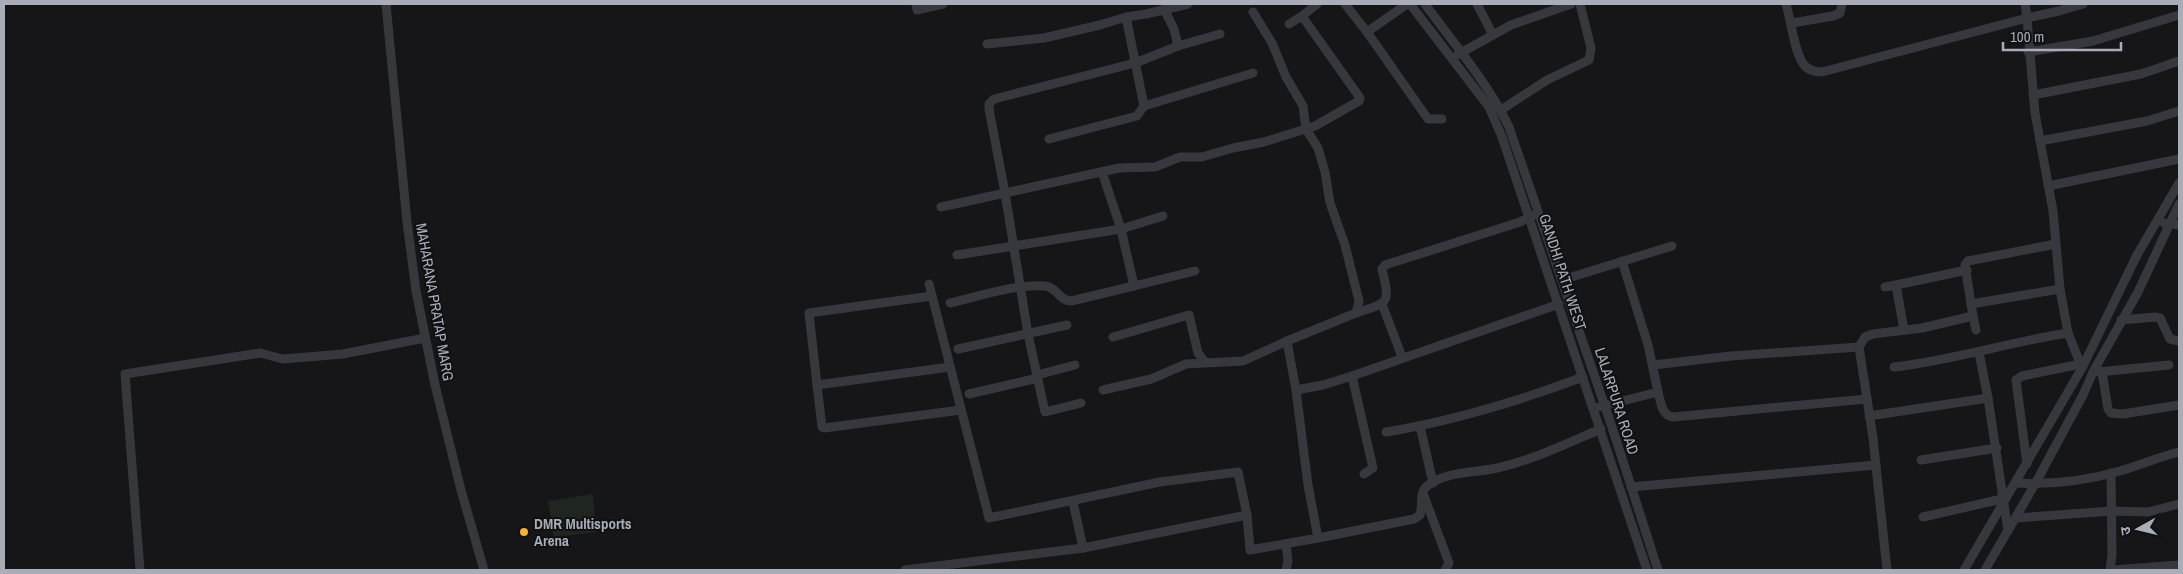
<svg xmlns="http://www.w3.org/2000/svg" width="2183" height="574" viewBox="0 0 2183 574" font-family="'Archivo Narrow','Noto Sans Devanagari',sans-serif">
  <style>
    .green { fill: #1e261f }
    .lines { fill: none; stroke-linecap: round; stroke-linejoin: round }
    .minor { stroke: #37383d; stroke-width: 9 }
    .poi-dot { fill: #f2b134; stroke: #111113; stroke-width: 2 }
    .labels { text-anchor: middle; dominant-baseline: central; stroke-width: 4; stroke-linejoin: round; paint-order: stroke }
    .street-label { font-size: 15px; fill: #a8adb8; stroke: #111113 }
    .poi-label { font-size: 15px; font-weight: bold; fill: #a8adb8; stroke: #111113; text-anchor: start }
  </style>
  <rect width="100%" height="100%" fill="#161618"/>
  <polygon class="green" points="593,494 596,532 554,537 548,501"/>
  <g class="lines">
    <g class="minor">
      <polyline points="386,4 407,222 416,291 435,385 461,490 484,570"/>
      <polyline points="916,4 917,10 943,4"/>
      <polyline points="1345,4 1367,32 1407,4"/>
      <polyline points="1410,4 1489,107 1502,137 1647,570"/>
      <path d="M1425,4c29,40 63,79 84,123l102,297 47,146"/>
      <polyline points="1477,4 1493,35"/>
      <path d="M1786,4c5,16 8,48 18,61 5,6 11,7 18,7l205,-54 -2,-14"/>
      <polyline points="1164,9 1174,29 1178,46"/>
      <polyline points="1792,23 1833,16 1840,13 1842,4"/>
      <polyline points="1289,24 1302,16"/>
      <polyline points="1367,32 1428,119 1442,119"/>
      <polyline points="987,44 1044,38 1100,25 1126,17 1146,14 1188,4"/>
      <polyline points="2028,52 2093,41 2179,15"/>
      <polyline points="1457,55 1511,25 1571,4"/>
      <polyline points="2033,95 2141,74 2179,61"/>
      <polyline points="1144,106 1253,73"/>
      <polyline points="1501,110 1547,80 1589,60 1591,48 1580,4"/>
      <polyline points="1049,139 1137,116 1144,106 1126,17"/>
      <polyline points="2040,141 2147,121 2179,111"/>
      <polyline points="1102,172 1121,229 1134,286 1195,271"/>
      <polyline points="2048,186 2179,159"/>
      <polyline points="941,207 1005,193 989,109 989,104 994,99 1135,63 1178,46 1220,34"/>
      <polyline points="2164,223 2179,225"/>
      <polyline points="957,255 1121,229 1163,216"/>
      <polyline points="1562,280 1672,246"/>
      <polyline points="929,284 989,518 1160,482 1238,472 1247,515 1250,550 1318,538 1308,485 1296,390 1287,341 1356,313 1359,301 1345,245 1330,203 1325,172 1318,148 1306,129 1303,106 1286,77 1272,43 1253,12"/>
      <polyline points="1885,287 1896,285"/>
      <polyline points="932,296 809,313 817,385 950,367"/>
      <path d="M950,303c30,-7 64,-19 95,-17 12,1 14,15 26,15l63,-15"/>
      <polyline points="1382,304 1402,357"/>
      <polyline points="1971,304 1965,265 1968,261 2056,244"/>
      <path d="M1356,313c34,-11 34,-9 26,-44l3,-4 135,-43 14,-7"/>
      <polyline points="1973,316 1976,330"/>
      <polyline points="2121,320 2155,317 2160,318 2170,339 2179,341"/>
      <polyline points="1904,330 1896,285 1967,270"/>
      <polyline points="2068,333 2082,368"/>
      <polyline points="1113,337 1189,315 1198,353 1205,362"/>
      <polyline points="958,349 1067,325"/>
      <polyline points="1979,353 1988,398 2008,531"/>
      <polyline points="1653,365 1731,356 1859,347"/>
      <path d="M1894,367c60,-7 115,-25 174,-34l-8,-44"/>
      <polyline points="2098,372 2169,365"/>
      <polyline points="2102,372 2108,409 2111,413 2123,414 2179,405"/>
      <polyline points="1037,375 1075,365"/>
      <polyline points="1352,376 1559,304"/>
      <polyline points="817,385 822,427 824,428 961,410"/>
      <polyline points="1103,390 1151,379 1186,364 1243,361 1287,341"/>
      <polyline points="1296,390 1323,385 1352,376 1373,468 1364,474"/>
      <path d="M1658,392c3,10 3,23 15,25l194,-18"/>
      <polyline points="969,394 1038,378"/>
      <polyline points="1081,403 1045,412 1028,334 1005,193 1119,168 1155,167 1180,157 1202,157 1233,148 1264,142 1315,126 1359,101 1360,98 1302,16 1317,4"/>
      <polyline points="1599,407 1658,392 1648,345 1622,261"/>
      <polyline points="1869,416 1988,398"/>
      <polyline points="1420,426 1433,483"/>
      <path d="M1386,432c67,-11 133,-31 197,-55"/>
      <polyline points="1921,460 1997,448"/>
      <polyline points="2027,464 2016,380 2022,376 2081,364"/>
      <path d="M2016,483c35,2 69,-2 104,-12 20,-6 39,-14 59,-19"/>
      <polyline points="1631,487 1876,465"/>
      <polyline points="1424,496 1449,563 1445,570"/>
      <polyline points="1073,502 1083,548"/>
      <polyline points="1923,517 2002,499"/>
      <polyline points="2016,518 2112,511 2148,512 2179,504"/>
      <path d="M1318,538l96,-19 6,-4c3,-9 -1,-23 7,-29 18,-15 49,-13 70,-18 36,-8 71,-25 104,-39"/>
      <polyline points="140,570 125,374 260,353 283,359 343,354 425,338"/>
      <polyline points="905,570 1083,548 1247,515"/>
      <polyline points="1286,570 1288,561 1286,544"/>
      <polyline points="1887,570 1873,438 1859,347 1865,337 1873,334 1922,328 1973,316 1971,304 2060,289 2053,211 2035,113 2027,18 2059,11 2083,4"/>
      <polyline points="1964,570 2082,368 2137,255 2179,183"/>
      <polyline points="1985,570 2035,484 2083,395 2093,372 2138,292 2179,204"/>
      <polyline points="2110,570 2112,555 2111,473"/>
      <polyline points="2113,570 2179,565"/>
    </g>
  </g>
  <circle class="poi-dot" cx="524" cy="532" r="5"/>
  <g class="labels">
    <g class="street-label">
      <text transform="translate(1563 272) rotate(72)">GANDHI PATH WEST</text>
      <text transform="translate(435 302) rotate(80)">MAHARANA PRATAP MARG</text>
      <text transform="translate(1617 401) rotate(72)">LALARPURA ROAD</text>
    </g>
    <g class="poi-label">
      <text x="534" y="523">DMR Multisports<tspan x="534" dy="17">Arena</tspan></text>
    </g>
  </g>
  <rect width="2183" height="574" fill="none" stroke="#a8adb8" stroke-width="10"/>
  <g transform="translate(2138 529) rotate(262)" stroke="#111113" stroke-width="4" paint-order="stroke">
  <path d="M0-4L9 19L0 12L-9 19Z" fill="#a8adb8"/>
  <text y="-8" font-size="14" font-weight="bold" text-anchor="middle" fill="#a8adb8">उ</text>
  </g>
  <path d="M2003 42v8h118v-8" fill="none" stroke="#a8adb8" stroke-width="2.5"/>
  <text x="2010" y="42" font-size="15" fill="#a8adb8" stroke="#111113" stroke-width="4" paint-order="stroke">100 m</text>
</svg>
